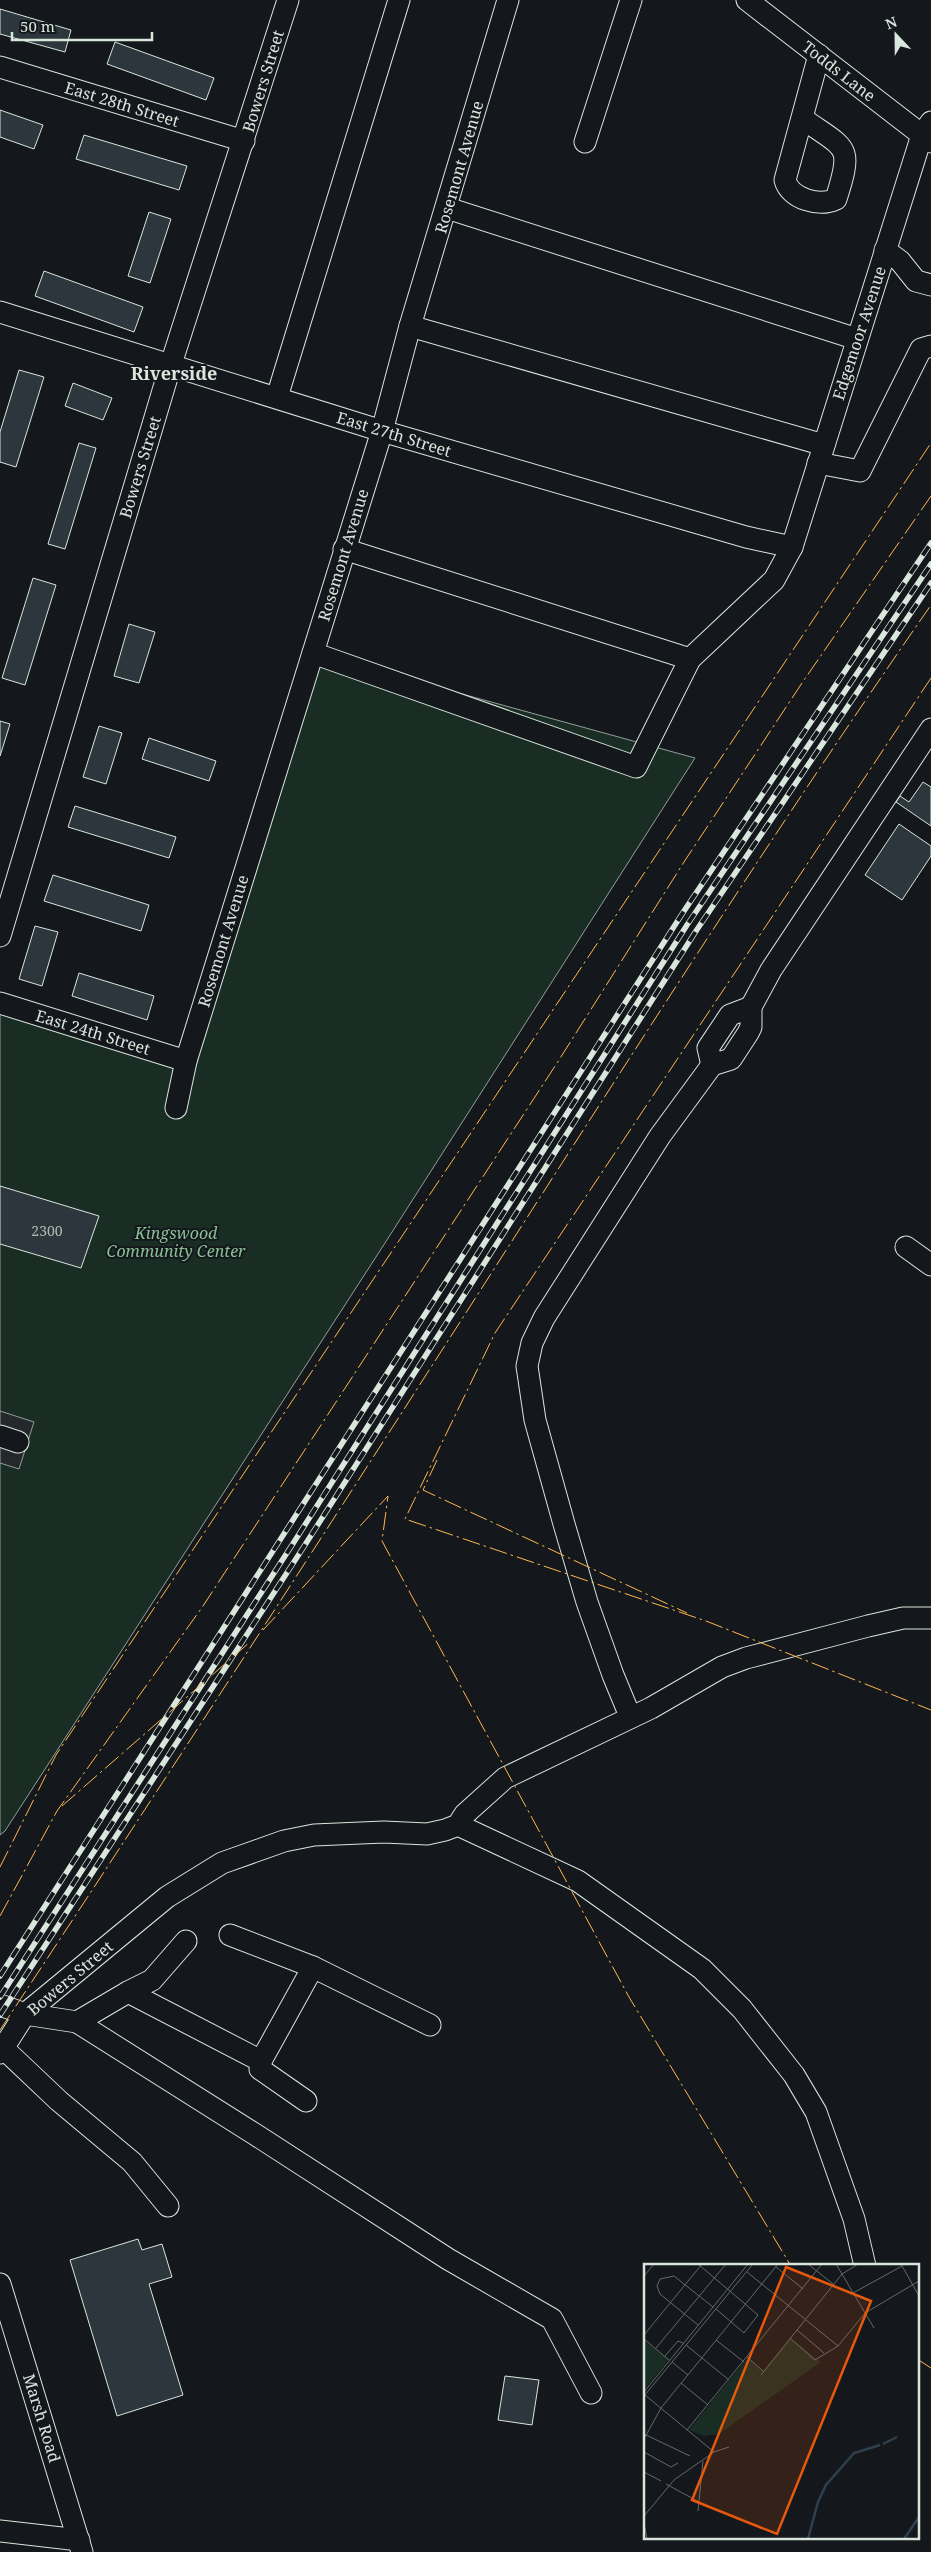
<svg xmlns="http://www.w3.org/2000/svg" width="931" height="2552" viewBox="0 0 931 2552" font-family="'Noto Serif',serif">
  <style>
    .green { fill: #1a2d24; stroke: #939e99 }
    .parking { fill: #24282b; stroke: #939e99 }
    .building { fill: #2c363c; stroke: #d8e6dc }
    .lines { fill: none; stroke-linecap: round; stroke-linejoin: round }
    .minor-casing { stroke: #d8e6dc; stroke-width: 23 }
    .minor { stroke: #14181c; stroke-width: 21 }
    .rail-casing { stroke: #d8e6dc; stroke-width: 5.5 }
    .rail { stroke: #14181c; stroke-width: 4; stroke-dasharray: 11; stroke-linecap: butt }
    .power { stroke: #ffb74d; stroke-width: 1; stroke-dasharray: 18 4 2.5 4; stroke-linecap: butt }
    .labels { text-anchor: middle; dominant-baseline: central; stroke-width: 4; stroke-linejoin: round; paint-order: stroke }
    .number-label { font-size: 14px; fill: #adbab4 }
    .street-label { font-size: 16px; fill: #d8e6dc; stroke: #14181c }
    .park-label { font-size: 16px; font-style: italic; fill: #8ac095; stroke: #14181c }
    .neighbourhood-label { font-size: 18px; font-weight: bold; fill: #d8e6dc; stroke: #14181c }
    .inset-river { fill: none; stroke: #2f3f4d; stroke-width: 2.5 }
    .inset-road { fill: none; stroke: #626a69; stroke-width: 1 }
    .view { fill: #e8590c; fill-opacity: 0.15; stroke: #e8590c; stroke-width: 2.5 }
    .inset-edge { fill: none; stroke: #d8e6dc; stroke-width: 2.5 }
  </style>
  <rect width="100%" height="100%" fill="#14181c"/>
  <polygon class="green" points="313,653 695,758 385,1243 5,1831 0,1835 0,1012 185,1066"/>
  <polygon class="parking" points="0,1411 34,1422 19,1469 0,1463"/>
  <g class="building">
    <polygon points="0,9 71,30 65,52 0,34"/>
    <polygon points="115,42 214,78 206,100 107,64"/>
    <polygon points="0,110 43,125 34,149 0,137"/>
    <polygon points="84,135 187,166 179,190 76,159"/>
    <polygon points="149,212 171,219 150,283 128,276"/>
    <polygon points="44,271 143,307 134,332 35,296"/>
    <polygon points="19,370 44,377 16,467 0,462 0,432"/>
    <polygon points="73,383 112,398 103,420 65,406"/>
    <polygon points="79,443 96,448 65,549 48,544"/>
    <polygon points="33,578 56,585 25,685 2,678"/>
    <polygon points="129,624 155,632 139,683 114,676"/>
    <polygon points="0,721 10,724 0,756"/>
    <polygon points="99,726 122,733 106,784 83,777"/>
    <polygon points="149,738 216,761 209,781 142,759"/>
    <polygon points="923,782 931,787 931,826 896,802 900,796 909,802"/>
    <polygon points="75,806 176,837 169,858 68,827"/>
    <polygon points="899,824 931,846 931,856 902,900 865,875"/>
    <polygon points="53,875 149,905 141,931 44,901"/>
    <polygon points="35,926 58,932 42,986 19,979"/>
    <polygon points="79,973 154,996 147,1020 72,996"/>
    <polygon points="0,1186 99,1216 81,1268 0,1244"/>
    <polygon points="138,2239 142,2250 162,2244 172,2277 149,2284 183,2395 117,2416 70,2260"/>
    <polygon points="505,2376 539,2380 532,2425 498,2420"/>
  </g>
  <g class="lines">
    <defs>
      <g id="minor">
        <polyline points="747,0 931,142"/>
        <polyline points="0,67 244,141"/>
        <path d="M802,118c44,32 52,25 34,81 -17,8 -46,0 -51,-19l34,-125"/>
        <polyline points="585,142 631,0"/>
        <polyline points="447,208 857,339"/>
        <polyline points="885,250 900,261 916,281 931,285"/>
        <polyline points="0,312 382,431 746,537 792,547"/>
        <polyline points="410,326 824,445"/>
        <polyline points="277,397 399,0"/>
        <polyline points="818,463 860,471 921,349 931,346"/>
        <polyline points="344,549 690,659"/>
        <polyline points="313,653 636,767 690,659 774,580 792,547 922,135 931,122"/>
        <polyline points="0,936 171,364 288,0"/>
        <polyline points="0,1003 186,1061"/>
        <polyline points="712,1065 708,1048 730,1015 751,1007"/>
        <polyline points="176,1108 186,1061 382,431 410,326 508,0"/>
        <polyline points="906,1247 931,1265"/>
        <polyline points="0,1436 18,1442"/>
        <polyline points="630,1716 613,1675 587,1602 564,1524 535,1420 527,1366 532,1343 544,1318 660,1136 712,1065 731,1059 748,1033 751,1027 751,1007 771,970 931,729"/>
        <polyline points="458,1825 578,1881 702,1969 742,2009 794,2075 816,2112 854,2219 865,2266"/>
        <polyline points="230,1935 313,1967"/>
        <polyline points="128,1992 152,1980 186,1941"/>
        <polyline points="0,2005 25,2014 77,2022 253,2133 448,2259 552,2319 591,2393"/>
        <polyline points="77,2022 128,1992 261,2061 260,2069 306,2101"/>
        <polyline points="3,2048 59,2101 132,2162 168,2206"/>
        <polyline points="0,2053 25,2014 167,1897 222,1863 284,1841 314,1835 384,1832 427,1834 445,1830 458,1825 465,1814 505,1778 651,1708 722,1667 746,1658 868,1626 903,1618 931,1618"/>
        <polyline points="261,2061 313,1967 430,2025"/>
        <polyline points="0,2284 82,2552"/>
        <polyline points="0,2531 79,2540"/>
      </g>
    </defs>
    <use href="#minor" class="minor-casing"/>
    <use href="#minor" class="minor"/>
    <defs>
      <g id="rail">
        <polyline points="0,1976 684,911 931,543"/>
        <polyline points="0,1997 294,1542 687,925 931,564"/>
        <polyline points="0,2015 303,1548 696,931 931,583"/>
      </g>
    </defs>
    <use href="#rail" class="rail-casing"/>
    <use href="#rail" class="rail"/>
    <g class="power">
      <polyline points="931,678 495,1333 405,1519 706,1621 931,1710"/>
      <polyline points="437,1460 423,1490 687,1613"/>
      <polyline points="263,1630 388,1496 382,1541 629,1997 791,2266"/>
      <polyline points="62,1806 250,1642"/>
      <polyline points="0,1867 56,1755 931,443"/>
      <polyline points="0,1916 57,1811 203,1606 559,1060 684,862 802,683 931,496"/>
      <path d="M0,2030c170,-257 337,-516 503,-775 140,-218 280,-437 428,-650"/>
      <polyline points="917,2359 931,2368"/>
    </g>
  </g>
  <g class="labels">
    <g class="number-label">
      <text x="47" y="1230">2300</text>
    </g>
    <g class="street-label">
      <text transform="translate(839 71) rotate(38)">Todds Lane</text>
      <text transform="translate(263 81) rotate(-73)">Bowers Street</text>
      <text transform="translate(122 104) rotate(17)">East 28th Street</text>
      <text transform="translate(459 167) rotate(-74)">Rosemont Avenue</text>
      <text transform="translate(859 333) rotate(-72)">Edgemoor Avenue</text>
      <text transform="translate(394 434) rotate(17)">East 27th Street</text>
      <text transform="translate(140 467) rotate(-73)">Bowers Street</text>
      <text transform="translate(343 555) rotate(-73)">Rosemont Avenue</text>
      <text transform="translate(223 941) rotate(-73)">Rosemont Avenue</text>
      <text transform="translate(93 1032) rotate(17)">East 24th Street</text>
      <text transform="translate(70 1978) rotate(-40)">Bowers Street</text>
      <text transform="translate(42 2418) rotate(73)">Marsh Road</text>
    </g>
    <g class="park-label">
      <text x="176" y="1233">Kingswood<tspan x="176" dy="18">Community Center</tspan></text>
    </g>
    <g class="neighbourhood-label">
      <text x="174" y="373">Riverside</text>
    </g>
  </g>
  <g transform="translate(644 2264)">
    <rect width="275" height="275" fill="#14181c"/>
    <path d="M146,74l31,24 -102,72 -14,2 -16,-6 58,-72 16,13zM0,77l25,18 -25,31z" fill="#1a2d24"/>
    <path class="inset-river" d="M239,180l14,-7M164,275l10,-37 8,-17 28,-32 26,-8M260,275l15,-22"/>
    <path class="inset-road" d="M54,0l60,51 -14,18 -28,-24M164,0l25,20M192,0l38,64M257,0l18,32M132,3l27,22M103,8l91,74M0,12l10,-12M209,29l49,-27M54,61l-38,-31 -3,-8 3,-7 14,-3 39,31M153,66l27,23M0,71l58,-71M146,74l25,22 23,-14 27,-33 54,-32M0,75l25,21M72,76l28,22M42,81l43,35M12,84l70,-84M21,92l13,-15 5,2M103,93l16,14M28,98l16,13M117,111l81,-101 16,-10M37,119l27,22M0,128l104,-128M1,131l69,57M0,132l109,-132M43,166l135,-166M0,170l46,22M0,175l17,-31 117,-144M0,188l27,15 7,-4M0,208l17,9M22,220l33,18M54,247l5,-50M0,252l30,-36 40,-28 15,-5M0,259l3,16"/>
    <path class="view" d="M142,3l85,34 -94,233 -85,-34z"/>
    <rect width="275" height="275" class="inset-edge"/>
  </g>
  <g transform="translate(896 35) rotate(338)" stroke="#14181c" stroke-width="4" paint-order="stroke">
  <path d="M0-4L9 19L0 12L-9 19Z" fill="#d8e6dc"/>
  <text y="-8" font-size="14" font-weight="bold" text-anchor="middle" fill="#d8e6dc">N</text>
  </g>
  <path d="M12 32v8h140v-8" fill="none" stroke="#d8e6dc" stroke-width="2.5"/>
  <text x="20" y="32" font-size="15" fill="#d8e6dc" stroke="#14181c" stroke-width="4" paint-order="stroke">50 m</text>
</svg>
